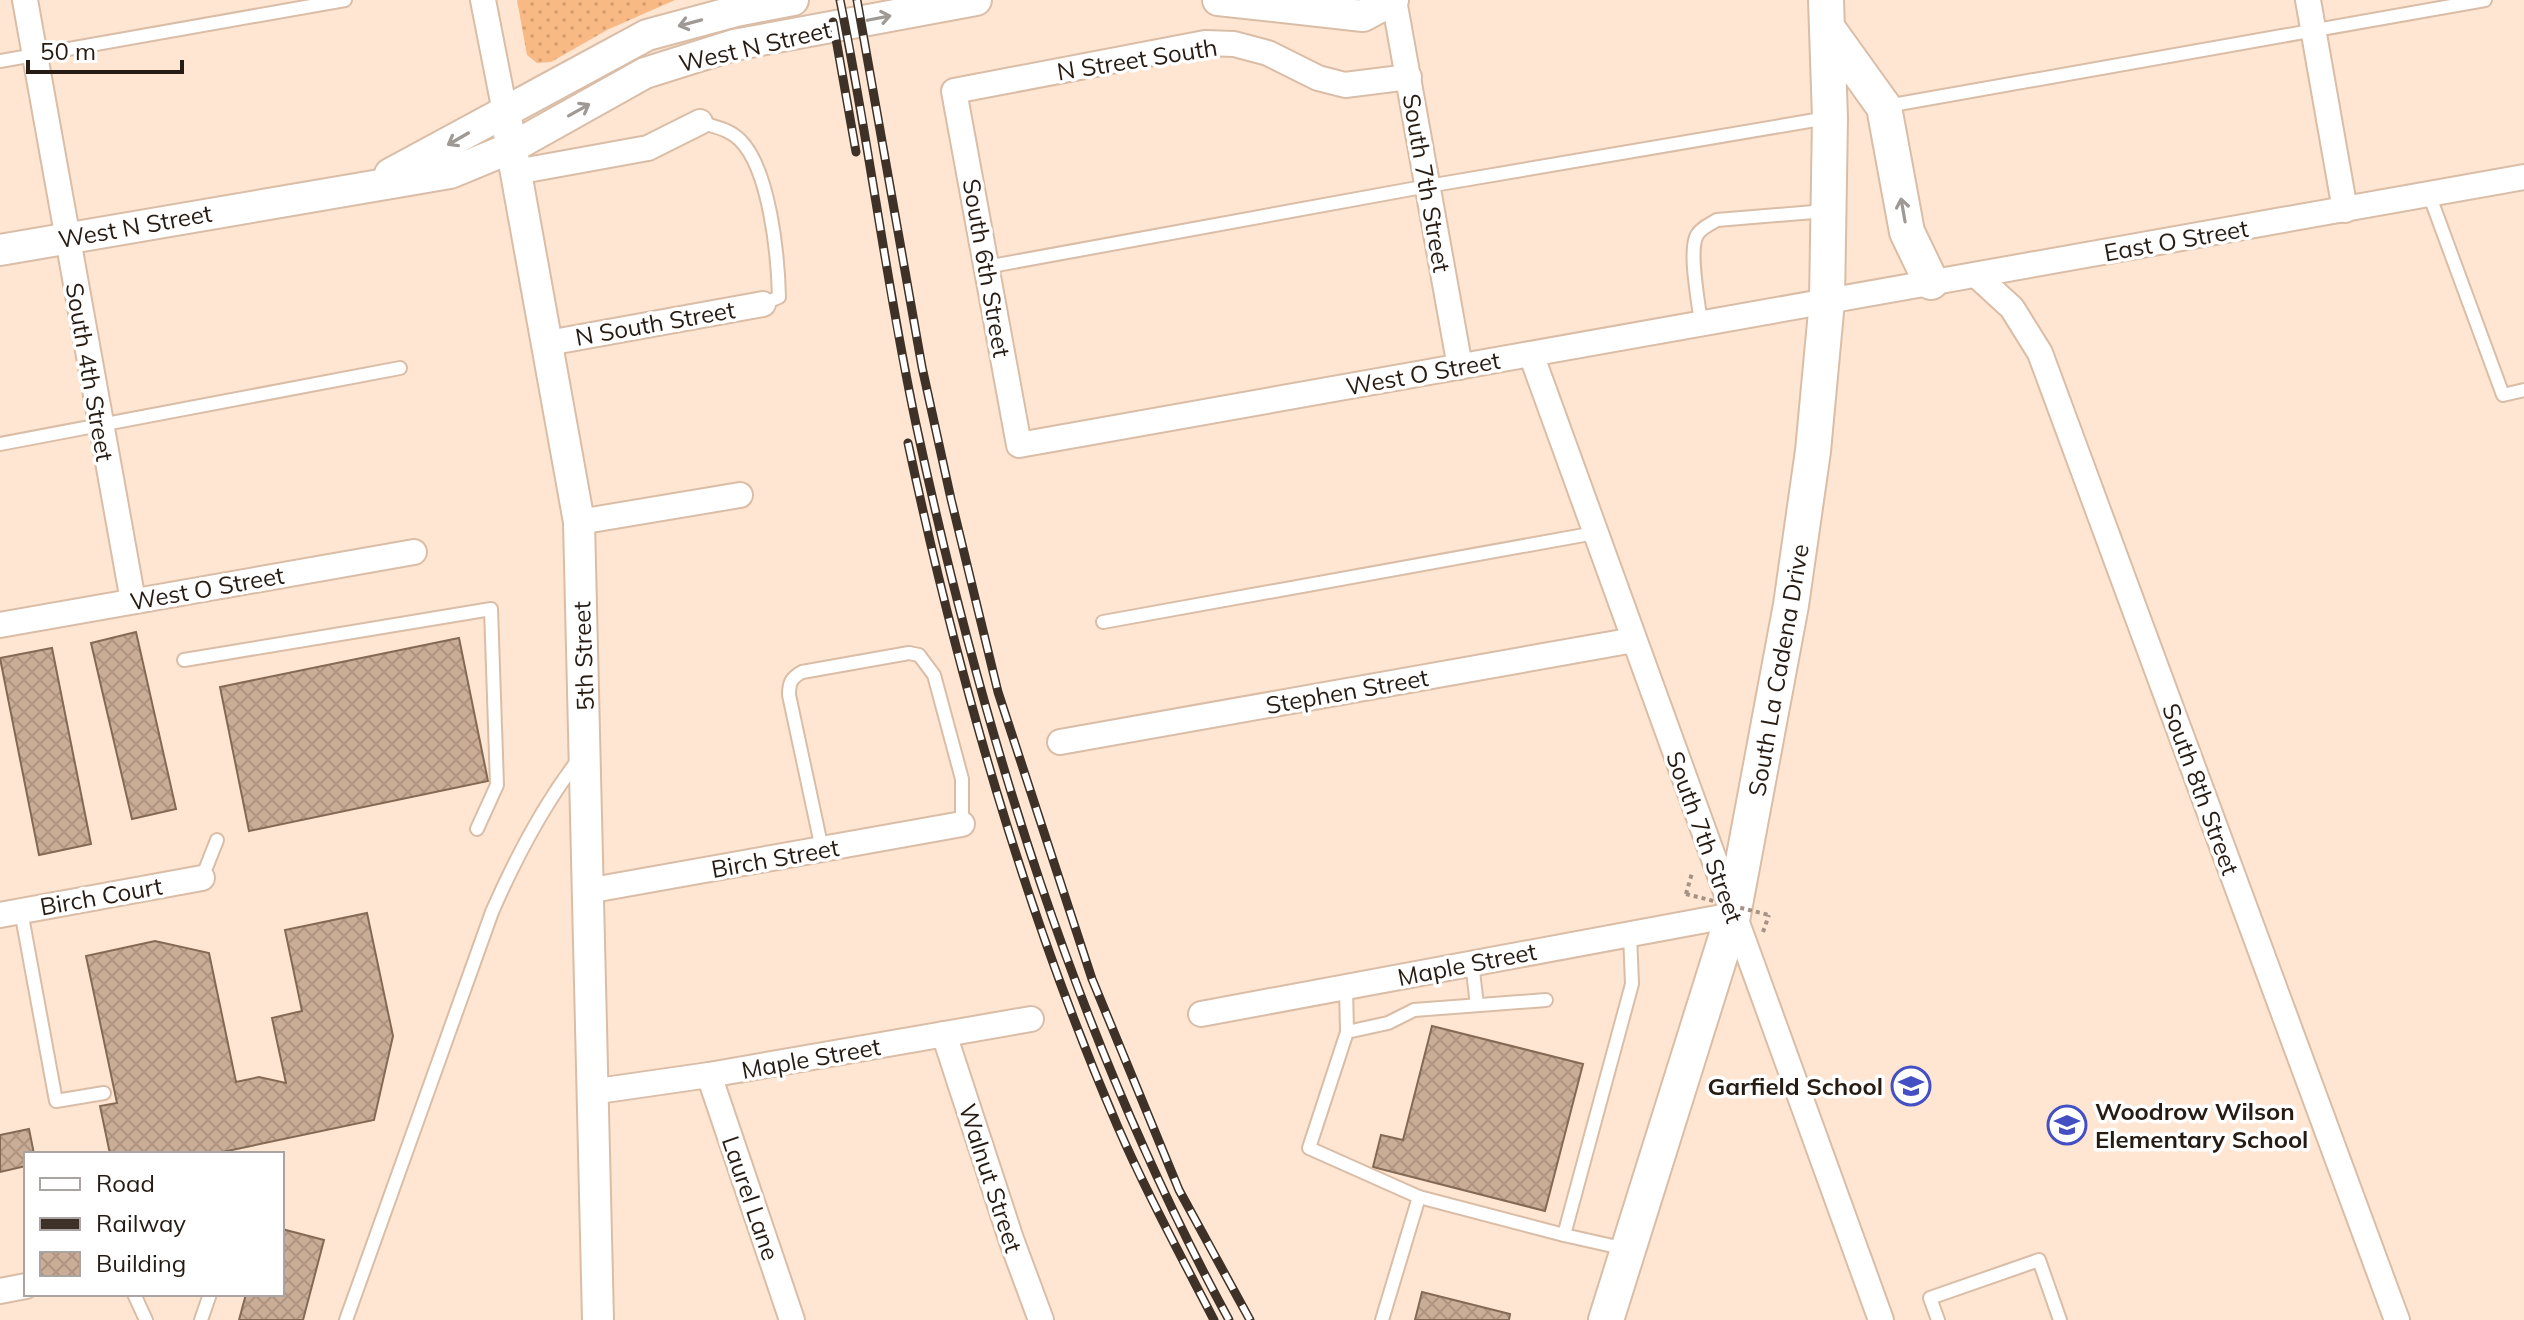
<svg xmlns="http://www.w3.org/2000/svg" width="2524" height="1320" viewBox="0 0 2524 1320" font-family="Mulish,sans-serif">
  <style>
    .park { fill: url(#park-dots) }
    .building { fill: url(#building-cross-hatch); stroke: #846954; stroke-width: 2 }
    .lines { fill: none; stroke-linecap: round; stroke-linejoin: round }
    .service-casing { stroke: #dabda6; stroke-width: 16 }
    .minor-casing { stroke: #dabda6; stroke-width: 28 }
    .tertiary-casing { stroke: #dabda6; stroke-width: 34 }
    .secondary-casing { stroke: #dabda6; stroke-width: 38 }
    .path { stroke: #a59284; stroke-width: 4; stroke-dasharray: 4 4; stroke-linecap: butt }
    .service { stroke: #fff; stroke-width: 12 }
    .minor { stroke: #fff; stroke-width: 24 }
    .tertiary { stroke: #fff; stroke-width: 30 }
    .secondary { stroke: #fff; stroke-width: 34 }
    .rail-casing { stroke: #3e3128; stroke-width: 9 }
    .rail { stroke: #fff; stroke-width: 6; stroke-dasharray: 18; stroke-linecap: butt }
    .path-bridge { stroke: #a59284; stroke-width: 4; stroke-dasharray: 4 4; stroke-linecap: butt }
    .oneway { stroke: #9e9995 }
    .labels { text-anchor: middle; dominant-baseline: central; stroke-width: 7; stroke-linejoin: round; paint-order: stroke }
    .street-label { font-size: 24px; fill: #271c14; stroke: #fff }
    .poi-label { font-size: 24px; font-weight: bold; fill: #271c14; stroke: #fff; text-anchor: end }
  </style>
  <defs>
    <pattern id="park-dots" width="8" height="8" patternUnits="userSpaceOnUse" patternTransform="scale(2)"><rect width="8" height="8" fill="#f8b984"/><path d="M2 2h.1M6 6h.1" fill="none" stroke="#d59e71" stroke-width="1.8" stroke-linecap="round"/></pattern>
    <pattern id="building-cross-hatch" width="8" height="8" patternUnits="userSpaceOnUse" patternTransform="scale(2)"><rect width="8" height="8" fill="#caad96"/><path d="M0 0l8 8M0 8l8-8" fill="none" stroke="#ae9480"/></pattern>
  </defs>
  <rect width="100%" height="100%" fill="#fee6d3"/>
  <polygon class="park" points="517,0 675,0 607,30 551,62 537,63 527,55"/>
  <g class="building">
    <polygon points="136,632 176,809 132,819 91,643"/>
    <polygon points="459,638 488,781 249,831 220,687"/>
    <polygon points="52,648 91,844 39,855 0,658"/>
    <polygon points="367,913 393,1036 374,1120 213,1154 110,1154 100,1106 117,1103 86,956 155,941 209,953 236,1082 259,1077 286,1083 272,1018 302,1011 285,930"/>
    <polygon points="1432,1026 1583,1064 1545,1211 1373,1167 1381,1135 1403,1140"/>
    <polygon points="29,1129 34,1154 26,1154 26,1166 0,1172 0,1135"/>
    <polygon points="282,1229 324,1240 303,1320 239,1320 246,1294 282,1294"/>
    <polygon points="1422,1292 1510,1314 1509,1320 1415,1320"/>
  </g>
  <g class="lines">
    <defs>
      <g id="service">
        <polyline points="0,61 345,0"/>
        <polyline points="1887,106 2485,0"/>
        <path d="M700,122c15,5 29,7 40,18 30,30 38,116 39,157l-16,7"/>
        <polyline points="2429,194 2503,395 2524,390"/>
        <polyline points="986,267 1428,186 1827,118"/>
        <path d="M1701,324c-2,-20 -13,-73 -4,-89 4,-7 13,-11 20,-15l109,-9"/>
        <polyline points="0,444 400,368"/>
        <polyline points="1103,622 1595,533"/>
        <polyline points="184,660 491,609 497,785 477,829"/>
        <path d="M822,849l-33,-154c0,-12 2,-17 13,-23l107,-19 10,2 15,20 28,104v45"/>
        <polyline points="202,878 217,840"/>
        <polyline points="21,911 56,1101 104,1093"/>
        <polyline points="1472,963 1477,1005"/>
        <polyline points="1346,987 1347,1032 1309,1148 1419,1197 1382,1320"/>
        <polyline points="1347,1032 1388,1023 1414,1010 1546,1000"/>
        <polyline points="1419,1197 1564,1235"/>
        <polyline points="1626,1249 1564,1235 1632,984 1630,934"/>
        <polyline points="134,1294 146,1320"/>
        <polyline points="201,1320 210,1294"/>
        <path d="M346,1320l146,-408c24,-55 50,-105 86,-152"/>
        <polyline points="1938,1320 1930,1298 2039,1260 2060,1320"/>
      </g>
      <g id="minor">
        <polyline points="25,0 133,601"/>
        <polyline points="483,0 505,112"/>
        <polyline points="1394,0 1460,367"/>
        <polyline points="2308,0 2345,210"/>
        <polyline points="1409,77 1345,85 1318,78 1268,53 1234,44 1205,43 954,91 1019,445 2524,177"/>
        <polyline points="516,172 648,148 700,122"/>
        <polyline points="1976,275 2012,308 2040,353 2397,1320"/>
        <polyline points="548,343 763,304"/>
        <polyline points="1531,354 1881,1320"/>
        <polyline points="579,522 740,495"/>
        <polyline points="0,625 414,552"/>
        <polyline points="1060,742 1634,640"/>
        <polyline points="587,891 962,824"/>
        <polyline points="0,915 202,878"/>
        <polyline points="1201,1014 1733,915"/>
        <polyline points="944,1034 1011,1239 1041,1320"/>
        <polyline points="709,1075 792,1320"/>
        <polyline points="591,1092 709,1075 1031,1019"/>
        <polyline points="0,1291 26,1286"/>
      </g>
      <g id="tertiary">
        <polyline points="1218,0 1363,16 1393,0"/>
        <polyline points="505,112 579,522 598,1320"/>
        <polyline points="390,174 647,35 736,11 793,0"/>
        <polyline points="0,250 450,173 511,148 645,73 734,45 976,0"/>
      </g>
      <g id="secondary">
        <polyline points="1828,29 1884,107 1907,232 1931,282"/>
        <polyline points="1606,1320 1733,915 1791,605 1813,451 1827,301 1830,118 1826,0"/>
      </g>
    </defs>
    <use href="#service" class="service-casing"/>
    <use href="#minor" class="minor-casing"/>
    <use href="#tertiary" class="tertiary-casing"/>
    <use href="#secondary" class="secondary-casing"/>
    <g class="path">
      <polyline points="1686,894 1692,873"/>
      <polyline points="1763,932 1769,915"/>
    </g>
    <use href="#service" class="service"/>
    <use href="#minor" class="minor"/>
    <use href="#tertiary" class="tertiary"/>
    <use href="#secondary" class="secondary"/>
    <defs>
      <g id="rail">
        <path d="M840,0c29,141 46,284 76,424 67,311 161,616 313,896"/>
        <polyline points="857,0 922,367 951,499 998,692 1092,979 1179,1190 1250,1320"/>
        <polyline points="833,22 856,152"/>
        <path d="M908,443c50,233 115,464 209,682 29,67 64,131 97,195"/>
      </g>
    </defs>
    <use href="#rail" class="rail-casing"/>
    <use href="#rail" class="rail"/>
    <polyline class="path-bridge" points="1686,894 1769,915"/>
  </g>
  <defs><path id="oneway-shaft" d="M-6 0H5M1.5-3L5.5 0L1.5 3" fill="none" stroke-width="1.6" stroke-linecap="round" stroke-linejoin="round" transform="scale(2)"/></defs>
  <g class="oneway">
    <use href="#oneway-shaft" transform="translate(879 18) rotate(-11)"/>
    <use href="#oneway-shaft" transform="translate(690 23) rotate(165)"/>
    <use href="#oneway-shaft" transform="translate(579 110) rotate(-29)"/>
    <use href="#oneway-shaft" transform="translate(458 139) rotate(150)"/>
    <use href="#oneway-shaft" transform="translate(1903 210) rotate(-100)"/>
  </g>
  <defs>
    <symbol id="school-ring" viewBox="-11 -11 22 22"><circle r="9.5" fill="#fff" stroke="#444fc3" stroke-width="1.5"/><path d="M0-5L7-2L0 1L-7-2ZM-4 1L0 2.5L4 1V4Q0 6-4 4Z" fill="#444fc3"/></symbol>
  </defs>
  <g fill-rule="evenodd">
    <use href="#school-ring" x="1889" y="1064" width="44" height="44"/>
    <use href="#school-ring" x="2045" y="1103" width="44" height="44"/>
  </g>
  <g class="labels">
    <g class="street-label">
      <text transform="translate(755 46) rotate(-13)">West N Street</text>
      <text transform="translate(1137 59) rotate(-9)">N Street South</text>
      <text transform="translate(1427 183) rotate(80)">South 7th Street</text>
      <text transform="translate(135 226) rotate(-10)">West N Street</text>
      <text transform="translate(2176 240) rotate(-10)">East O Street</text>
      <text transform="translate(987 268) rotate(80)">South 6th Street</text>
      <text transform="translate(655 323) rotate(-10)">N South Street</text>
      <text transform="translate(90 372) rotate(80)">South 4th Street</text>
      <text transform="translate(1423 373) rotate(-10)">West O Street</text>
      <text transform="translate(207 588) rotate(-10)">West O Street</text>
      <text transform="translate(583 656) rotate(-92)">5th Street</text>
      <text transform="translate(1778 670) rotate(-80)">South La Cadena Drive</text>
      <text transform="translate(1347 691) rotate(-10)">Stephen Street</text>
      <text transform="translate(2201 789) rotate(70)">South 8th Street</text>
      <text transform="translate(1705 837) rotate(70)">South 7th Street</text>
      <text transform="translate(775 858) rotate(-10)">Birch Street</text>
      <text transform="translate(101 896) rotate(-10)">Birch Court</text>
      <text transform="translate(1467 964) rotate(-11)">Maple Street</text>
      <text transform="translate(811 1058) rotate(-10)">Maple Street</text>
      <text transform="translate(991 1178) rotate(72)">Walnut Street</text>
      <text transform="translate(751 1198) rotate(71)">Laurel Lane</text>
    </g>
    <g class="poi-label">
      <text x="1883" y="1086">Garfield School</text>
      <text x="2095" y="1111" text-anchor="start">Woodrow Wilson<tspan x="2095" dy="28">Elementary School</tspan></text>
    </g>
  </g>
  <rect x="24" y="1152" width="260" height="144" fill="#ffffff" stroke="#a9a4a1" stroke-width="2"/>
  <rect x="40" y="1178" width="40" height="12" fill="#ffffff" stroke="#a9a4a1" stroke-width="2"/>
  <text x="96" y="1192" font-size="24" fill="#271c14">Road</text>
  <rect x="40" y="1218" width="40" height="12" fill="#3e3128" stroke="#a9a4a1" stroke-width="2"/>
  <text x="96" y="1232" font-size="24" fill="#271c14">Railway</text>
  <rect x="40" y="1252" width="40" height="24" fill="url(#building-cross-hatch)" stroke="#a9a4a1" stroke-width="2"/>
  <text x="96" y="1272" font-size="24" fill="#271c14">Building</text>
  <path d="M28 60v12h154v-12" fill="none" stroke="#271c14" stroke-width="4"/>
  <text x="40" y="60" font-size="24" fill="#271c14" stroke="#ffffff" stroke-width="6" paint-order="stroke">50 m</text>
</svg>
